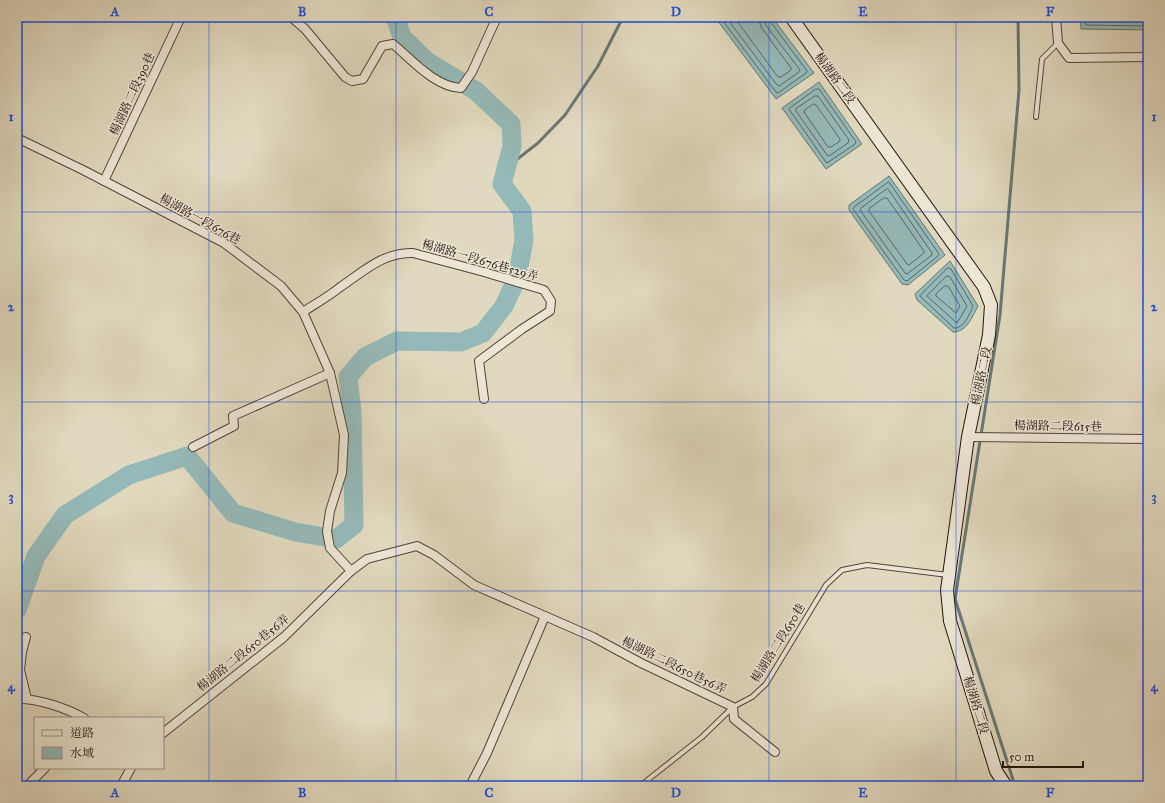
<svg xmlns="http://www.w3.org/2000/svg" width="1165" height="803" viewBox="0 0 1165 803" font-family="'IM FELL Great Primer','Noto Serif TC',serif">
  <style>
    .water { fill: #95b9b8; stroke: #687773 }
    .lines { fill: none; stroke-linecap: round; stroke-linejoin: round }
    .shore { stroke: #5d6662; stroke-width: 1 }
    .stream { stroke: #687773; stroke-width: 3 }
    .river { stroke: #95b9b8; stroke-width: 19 }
    .lane-casing { stroke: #544438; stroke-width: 6 }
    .street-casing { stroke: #544438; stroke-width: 10 }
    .secondary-casing { stroke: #25130b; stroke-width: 14 }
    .lane { stroke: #ece6d5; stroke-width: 4 }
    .street { stroke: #ece6d5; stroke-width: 8 }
    .secondary { stroke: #ece6d5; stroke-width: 12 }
    .grid { fill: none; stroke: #1d4ed8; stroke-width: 1; stroke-opacity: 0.55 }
    .labels { text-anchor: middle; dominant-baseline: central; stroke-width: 3; stroke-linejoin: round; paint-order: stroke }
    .street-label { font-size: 12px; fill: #25130b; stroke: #ece6d5 }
    .neatline { fill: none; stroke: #1d4ed8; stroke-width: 1.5 }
    .grid-label { font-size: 13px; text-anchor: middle; font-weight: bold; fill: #1d4ed8 }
  </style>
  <rect width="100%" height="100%" fill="#e1d9bf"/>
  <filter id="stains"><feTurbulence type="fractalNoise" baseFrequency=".005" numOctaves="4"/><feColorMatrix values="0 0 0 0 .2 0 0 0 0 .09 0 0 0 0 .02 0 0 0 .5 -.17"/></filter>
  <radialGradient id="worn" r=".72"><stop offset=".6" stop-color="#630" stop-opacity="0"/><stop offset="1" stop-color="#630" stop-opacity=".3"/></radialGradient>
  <g class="water">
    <polygon points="715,17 772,17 814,73 776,99"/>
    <polygon points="1080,17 1148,17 1148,30 1081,29"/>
    <polygon points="819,82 862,144 826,169 782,108"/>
    <polygon points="889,176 945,255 908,285 902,284 849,210 849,205"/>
    <path d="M950,261l28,45c-6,11 -11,26 -25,26l-36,-32 -2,-6z"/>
  </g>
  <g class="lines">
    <g class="shore">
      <polyline points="720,17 776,92 778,93 806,73 807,71 770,21 769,17"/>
      <polyline points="726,17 777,85 779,86 799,72 800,70 765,24 764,17"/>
      <polyline points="734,17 778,77 781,77 791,70 791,68 761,27 758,17"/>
      <polyline points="1084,17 1085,24 1087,25 1148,26"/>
      <polyline points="1089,17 1091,20 1148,21"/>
      <polygon points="816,89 819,89 856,142 855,144 827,163 826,162 789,109 790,108"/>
      <polygon points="815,96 818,96 849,140 848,143 829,156 827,155 796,111 796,109"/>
      <polygon points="814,104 816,105 840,139 840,141 831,147 828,147 804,112 805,110"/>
      <polygon points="889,182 939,254 938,256 907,281 904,280 853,209 854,207 887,183"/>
      <polygon points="888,189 932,253 932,255 907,274 905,273 860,210 861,208 885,190"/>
      <polygon points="884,198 887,198 924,251 924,253 909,265 907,264 869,211 869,209"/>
      <path d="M948,268l3,1 22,37c-3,8 -10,23 -19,22l-34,-32z"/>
      <polygon points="947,276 950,277 967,306 957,323 927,296"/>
      <polygon points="945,286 948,286 960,306 956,313 936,296 936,294"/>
    </g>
    <g class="stream">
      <polyline points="506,168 538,143 565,115 598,66 623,17"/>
      <polyline points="1015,786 955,599 1000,315 1019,90 1018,17"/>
    </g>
    <polyline class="river" points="17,610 36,556 65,515 129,475 187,456 233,513 295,532 336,539 354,525 352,412 348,377 365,357 397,341 461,342 483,333 504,306 517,278 524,240 522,211 502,184 512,146 511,124 476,91 428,62 402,37 395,17"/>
    <defs>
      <g id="lane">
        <polyline points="1036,117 1042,59 1058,43"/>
        <polyline points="640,786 702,737 733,707 752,697 766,684 826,585 842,570 867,565 948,575"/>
      </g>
      <g id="street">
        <path d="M291,17l14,12 40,48 7,4 11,-2 19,-33 11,-2c19,16 42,43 68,44l11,-16 25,-55"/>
        <polyline points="1056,17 1058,43 1069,58 1148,57"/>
        <polyline points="17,138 83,170 224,243 281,286 303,312 330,373 344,435 342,473 330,511 327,531 330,548 351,571 367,559 417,546 434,555 474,585 593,637 641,663 733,707 734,719 775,752"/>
        <polyline points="104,181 181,17"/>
        <path d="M303,312c12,-8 25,-15 36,-24 24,-16 44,-36 74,-35l71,19 60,18 7,11 -1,10 -28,18 -43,32 5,38"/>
        <polyline points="968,437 1148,439"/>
        <polyline points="193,447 234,426 233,416 330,373"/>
        <polyline points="26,637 22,652 20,670 27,699"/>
        <path d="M17,699c20,-1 49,9 67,19"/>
        <polyline points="163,733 284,637 351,571"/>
        <polyline points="27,786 45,768"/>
        <polyline points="121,786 131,768"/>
        <polyline points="470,786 487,753 545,616"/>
      </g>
      <polyline id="secondary" points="791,17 984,287 991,305 989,335 968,437 947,590 950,621 996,771 1006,786"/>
    </defs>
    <use href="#lane" class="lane-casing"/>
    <use href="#street" class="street-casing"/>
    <use href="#secondary" class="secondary-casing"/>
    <use href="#lane" class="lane"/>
    <use href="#street" class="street"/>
    <use href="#secondary" class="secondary"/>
  </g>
  <path class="grid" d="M209,17v769M396,17v769M582,17v769M769,17v769M956,17v769M17,212h1131M17,402h1131M17,591h1131"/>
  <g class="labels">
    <g class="street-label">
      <text transform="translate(835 78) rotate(54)">楊湖路二段</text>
      <text transform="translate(132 94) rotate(-65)">楊湖路二段390巷</text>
      <text transform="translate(200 219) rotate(29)">楊湖路一段676巷</text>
      <text transform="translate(480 260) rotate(16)">楊湖路一段676巷529弄</text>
      <text transform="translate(981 376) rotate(-78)">楊湖路二段</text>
      <text transform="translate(1058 426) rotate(1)">楊湖路二段615巷</text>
      <text transform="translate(778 643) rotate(-58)">楊湖路二段650巷</text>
      <text transform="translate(243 653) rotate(-39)">楊湖路二段650巷56弄</text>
      <text transform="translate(674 665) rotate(26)">楊湖路二段650巷56弄</text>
      <text transform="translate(976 705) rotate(73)">楊湖路二段</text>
    </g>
  </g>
  <rect width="1165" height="803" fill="none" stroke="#e1d9bf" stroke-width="44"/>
  <rect x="34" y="717" width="130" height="52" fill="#ece6d5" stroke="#9c9284"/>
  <rect x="42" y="730" width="20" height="6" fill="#ece6d5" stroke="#9c9284"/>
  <text x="70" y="737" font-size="12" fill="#25130b">道路</text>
  <rect x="42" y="747" width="20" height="12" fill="#95b9b8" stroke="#9c9284"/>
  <text x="70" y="757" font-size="12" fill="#25130b">水域</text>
  <path d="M1003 761v6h80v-6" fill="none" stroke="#25130b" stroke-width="2"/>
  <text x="1009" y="761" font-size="12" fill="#25130b" stroke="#ece6d5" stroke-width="3" paint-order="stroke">50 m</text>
  <rect x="22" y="22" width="1121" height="759" class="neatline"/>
  <g class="grid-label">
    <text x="115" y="16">A</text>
    <text x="302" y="16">B</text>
    <text x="489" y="16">C</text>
    <text x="676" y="16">D</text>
    <text x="863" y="16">E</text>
    <text x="1050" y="16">F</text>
    <text x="11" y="121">1</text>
    <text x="1154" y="121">1</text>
    <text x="11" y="311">2</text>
    <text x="1154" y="311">2</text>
    <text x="11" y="501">3</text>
    <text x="1154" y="501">3</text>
    <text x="11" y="691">4</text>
    <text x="1154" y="691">4</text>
    <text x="115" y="797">A</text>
    <text x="302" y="797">B</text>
    <text x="489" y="797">C</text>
    <text x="676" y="797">D</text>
    <text x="863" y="797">E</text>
    <text x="1050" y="797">F</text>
  </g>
  <rect width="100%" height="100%" filter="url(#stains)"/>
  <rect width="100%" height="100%" fill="url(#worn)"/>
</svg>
